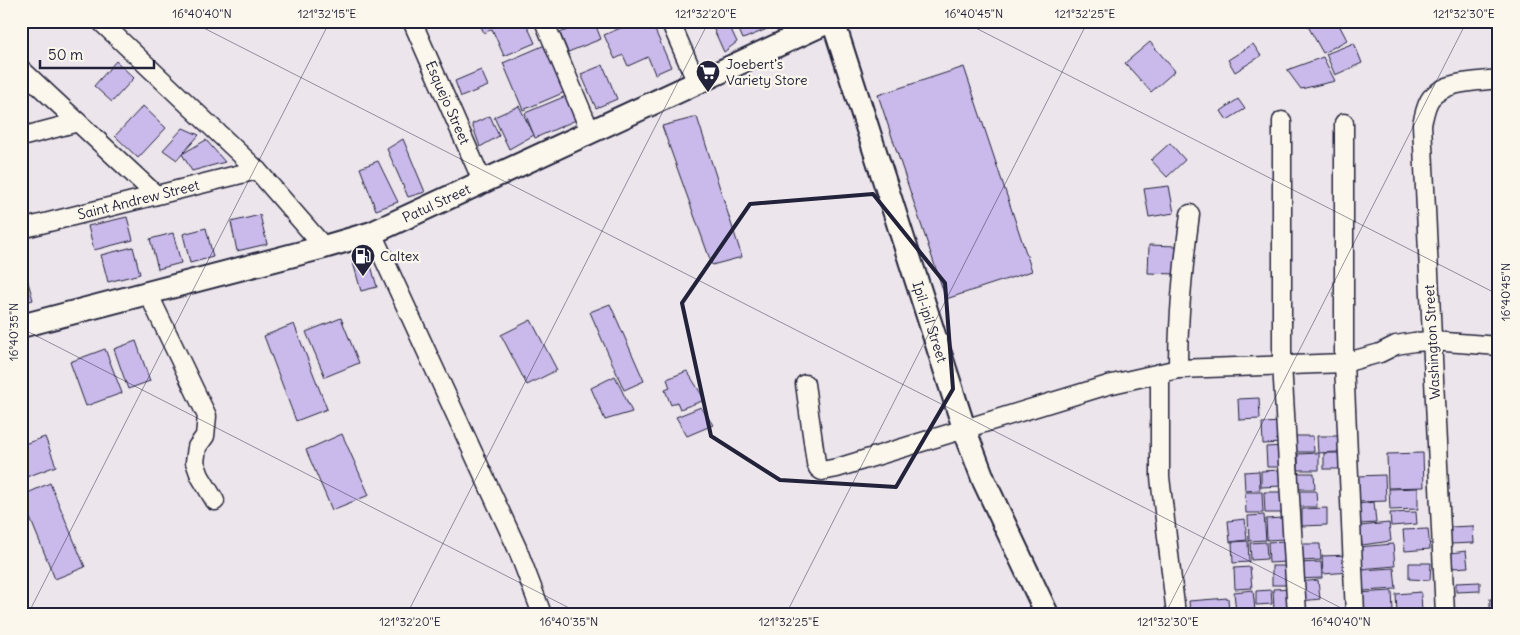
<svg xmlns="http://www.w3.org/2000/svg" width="1520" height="635" viewBox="0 0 1520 635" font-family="Delius,sans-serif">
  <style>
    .building { fill: #cabaeb; stroke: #22223b }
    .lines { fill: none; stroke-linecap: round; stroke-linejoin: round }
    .minor-casing { stroke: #22223b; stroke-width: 21 }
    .major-casing { stroke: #22223b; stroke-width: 26 }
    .minor { stroke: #fbf7ec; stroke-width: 18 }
    .major { stroke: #fbf7ec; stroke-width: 22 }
    .marked { fill: none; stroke: #22223b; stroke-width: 4; stroke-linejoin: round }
    .ticks { fill: none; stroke: #22223b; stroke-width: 1; stroke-opacity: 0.45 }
    .labels { text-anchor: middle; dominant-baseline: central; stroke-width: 4.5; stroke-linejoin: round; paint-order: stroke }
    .poi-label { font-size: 14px; fill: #22223b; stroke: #fbf7ec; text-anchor: start }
    .street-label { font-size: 14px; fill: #22223b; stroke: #fbf7ec }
    .neatline { fill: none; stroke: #22223b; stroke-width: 2 }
    .ticks-label { font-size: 12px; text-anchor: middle; fill: #22223b }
  </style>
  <rect width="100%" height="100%" fill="#ece5ec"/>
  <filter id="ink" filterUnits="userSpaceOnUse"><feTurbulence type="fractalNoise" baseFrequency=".02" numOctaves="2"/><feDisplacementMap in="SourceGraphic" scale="10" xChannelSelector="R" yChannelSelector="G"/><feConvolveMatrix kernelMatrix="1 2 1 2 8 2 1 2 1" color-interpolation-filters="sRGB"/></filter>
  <g filter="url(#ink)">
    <g class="building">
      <polygon points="481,21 525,21 535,43 504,56 492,29 484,33 479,22"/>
      <polygon points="571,21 594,21 601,39 568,52 560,33 574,27"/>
      <polygon points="637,21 651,21 671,67 655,74 648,57 628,66 623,55 615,59 604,35"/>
      <polygon points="710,21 727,21 737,42 724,52"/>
      <polygon points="740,21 764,21 767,29 743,39 736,23"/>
      <polygon points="1305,21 1337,21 1347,40 1323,53"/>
      <polygon points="1150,42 1175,71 1151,92 1125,63"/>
      <polygon points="1354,43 1362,63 1335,75 1326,54"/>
      <polygon points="1253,44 1261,56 1235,72 1228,60"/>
      <polygon points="545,45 565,92 523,110 503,63"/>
      <polygon points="1323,57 1335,81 1301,89 1287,70"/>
      <polygon points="116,61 134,78 112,102 94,86"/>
      <polygon points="603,65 617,99 596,108 581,74"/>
      <polygon points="964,67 1032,271 946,299 878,95"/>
      <polygon points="481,70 488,86 461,97 455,81"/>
      <polygon points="566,96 576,120 535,138 525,113"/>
      <polygon points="1238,99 1245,109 1227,120 1221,111"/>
      <polygon points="143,106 166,128 138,158 115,136"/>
      <polygon points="519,106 534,135 509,149 494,117"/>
      <polygon points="490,116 499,136 480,147 472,124"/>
      <polygon points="697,117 742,257 712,265 662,126"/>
      <polygon points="183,128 199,135 177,160 163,150"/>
      <polygon points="403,139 425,192 408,197 387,149"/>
      <polygon points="206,140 225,162 192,171 182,154"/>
      <polygon points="1170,143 1185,160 1167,177 1151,160"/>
      <polygon points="378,161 398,202 376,210 360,168"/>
      <polygon points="1169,186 1174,213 1149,217 1144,189"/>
      <polygon points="260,215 267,244 237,251 231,222"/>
      <polygon points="127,217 133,240 94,250 88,226"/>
      <polygon points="206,228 213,257 190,263 183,234"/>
      <polygon points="173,233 181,263 158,269 150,239"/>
      <polygon points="1149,245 1177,246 1176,274 1148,273"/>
      <polygon points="133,247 140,274 108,282 101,255"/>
      <polygon points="368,255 377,287 361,291 352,259"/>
      <polygon points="26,275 33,300 21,303 21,277"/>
      <polygon points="610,304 644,381 624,390 590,312"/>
      <polygon points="341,318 359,363 325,377 306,332"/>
      <polygon points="531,320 557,370 527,385 501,335"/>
      <polygon points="294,324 327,409 296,421 264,336"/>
      <polygon points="136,341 150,381 128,389 114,349"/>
      <polygon points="105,349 122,393 86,406 70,362"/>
      <polygon points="687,371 705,400 680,409 677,402 671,405 665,390 670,388 667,379"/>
      <polygon points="615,376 632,412 605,420 591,388"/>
      <polygon points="1259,398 1260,419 1239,420 1238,399"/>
      <polygon points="701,407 713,425 687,436 676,417"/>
      <polygon points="1283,422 1283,443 1263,444 1262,423"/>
      <polygon points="342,434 369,495 332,510 306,450"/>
      <polygon points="1292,436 1313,436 1314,452 1293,452"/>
      <polygon points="1317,436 1338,436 1339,452 1318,453"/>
      <polygon points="45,437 56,466 21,479 21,445"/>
      <polygon points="1283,446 1284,467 1267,467 1266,447"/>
      <polygon points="1319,453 1319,470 1298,470 1298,454"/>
      <rect x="1324" y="453" width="21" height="16"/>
      <polygon points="1423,453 1424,487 1388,488 1387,454"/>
      <polygon points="1282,470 1282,486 1261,487 1261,471"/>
      <polygon points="1259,471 1260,490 1245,491 1244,472"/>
      <polygon points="1293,473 1314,473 1315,489 1294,489"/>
      <polygon points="1385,475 1386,501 1359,502 1358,476"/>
      <polygon points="50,483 85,567 55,579 21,496"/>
      <polygon points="1418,488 1418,509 1390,510 1389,489"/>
      <polygon points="1295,491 1316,491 1317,507 1296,507"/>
      <polygon points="1245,492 1262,492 1263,513 1246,513"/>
      <polygon points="1264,492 1281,492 1282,513 1265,513"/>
      <polygon points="1374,502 1376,523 1359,524 1357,504"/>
      <polygon points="1327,508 1327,525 1302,526 1302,509"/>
      <polygon points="1416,512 1417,524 1391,526 1390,513"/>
      <polygon points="1264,515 1266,540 1249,541 1248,516"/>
      <polygon points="1283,518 1284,539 1267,540 1266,519"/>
      <polygon points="1245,519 1247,540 1230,542 1228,521"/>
      <polygon points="1389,523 1391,541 1362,545 1360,526"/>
      <polygon points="1473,526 1474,543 1451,544 1450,527"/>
      <polygon points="1428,529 1430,549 1405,551 1403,530"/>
      <polygon points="1248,541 1249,562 1233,563 1232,542"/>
      <polygon points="1285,541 1286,562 1269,563 1268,542"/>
      <polygon points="1266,542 1267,559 1251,560 1250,543"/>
      <polygon points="1299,544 1320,544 1321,560 1300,561"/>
      <polygon points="1393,544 1395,566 1360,569 1358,547"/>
      <polygon points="1466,551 1468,567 1453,568 1451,553"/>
      <polygon points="1349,555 1350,572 1323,574 1322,556"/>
      <polygon points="1321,562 1322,578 1298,579 1297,563"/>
      <polygon points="1409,563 1431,563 1430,580 1409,579"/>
      <rect x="1272" y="566" width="17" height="19"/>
      <polygon points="1250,567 1252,588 1235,589 1234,568"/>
      <polygon points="1394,568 1396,589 1363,591 1362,570"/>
      <polygon points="1318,580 1320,599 1301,601 1299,582"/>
      <polygon points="1480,582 1480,591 1456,592 1456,583"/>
      <polygon points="1292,588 1293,609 1274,610 1273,589"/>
      <polygon points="1253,590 1255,611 1236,613 1234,592"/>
      <polygon points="1271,590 1272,604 1256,605 1256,591"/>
      <polygon points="1392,591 1393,611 1360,614 1358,593"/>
      <polygon points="1421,592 1422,613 1397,614 1396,594"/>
      <polygon points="1228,598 1229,614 1190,614 1189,601"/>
      <rect x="1490" y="599" width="9" height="15"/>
    </g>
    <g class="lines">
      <defs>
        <g id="minor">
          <polyline points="100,21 257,170 324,247"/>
          <path id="s1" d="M412,21l71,162"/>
          <polyline points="544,21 590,131"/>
          <polyline points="670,21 697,83"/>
          <polyline points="787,21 794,39"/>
          <polyline points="21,69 156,195"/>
          <polyline points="1282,121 1282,364 1297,614"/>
          <polyline points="1344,123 1344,363 1355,614"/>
          <polyline points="21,137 78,122"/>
          <path id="s2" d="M21,229l236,-59"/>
          <polyline points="372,233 517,548 542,614"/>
          <polyline points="148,293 207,416 205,436 197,447 195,462 200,476 215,501"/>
          <path d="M1178,369c0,-52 5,-103 12,-155"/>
          <polyline points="1160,373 1160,477 1176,614"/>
          <polyline points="805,384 816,463 818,468 822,471 837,468 1108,385 1178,369 1344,363 1380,353 1396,345 1414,342 1432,341 1499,346"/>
          <path d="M1445,614l-23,-490c2,-8 4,-20 9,-26 16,-18 46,-16 68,-19"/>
        </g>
        <g id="major">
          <path id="s3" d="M833,21l131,407 20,53 63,133"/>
          <path id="s4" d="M21,326l303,-79 48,-14 458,-212"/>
        </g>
      </defs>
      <use href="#minor" class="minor-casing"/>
      <use href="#major" class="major-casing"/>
      <use href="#minor" class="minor"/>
      <use href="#major" class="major"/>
    </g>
  </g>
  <path class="marked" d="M873,194l72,89 8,106 -57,98 -116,-7 -69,-44 -29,-133 68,-99z"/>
  <path class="ticks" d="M190,21l1163,593M962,21l537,274M21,328l560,286M28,614l302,-593M407,614l302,-593M786,614l302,-593M1165,614l302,-593"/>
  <defs>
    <symbol id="supermarket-pin" viewBox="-11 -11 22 30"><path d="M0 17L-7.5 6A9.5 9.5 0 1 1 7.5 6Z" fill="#22223b" stroke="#fbf7ec"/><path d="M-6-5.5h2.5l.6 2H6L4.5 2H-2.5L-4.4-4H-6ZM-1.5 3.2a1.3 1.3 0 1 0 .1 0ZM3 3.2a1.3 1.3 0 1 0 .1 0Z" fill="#fff"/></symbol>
    <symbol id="fuel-pin" viewBox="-11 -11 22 30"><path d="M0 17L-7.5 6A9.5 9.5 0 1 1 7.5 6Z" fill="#22223b" stroke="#fbf7ec"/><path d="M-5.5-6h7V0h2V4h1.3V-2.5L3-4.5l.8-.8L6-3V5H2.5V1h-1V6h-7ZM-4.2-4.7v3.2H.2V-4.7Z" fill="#fff"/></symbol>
  </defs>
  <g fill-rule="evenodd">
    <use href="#supermarket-pin" x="694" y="58" width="28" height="38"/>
    <use href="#fuel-pin" x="349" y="242" width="28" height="38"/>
  </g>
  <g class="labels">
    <g class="poi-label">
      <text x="726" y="64">Joebert's<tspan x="726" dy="16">Variety Store</tspan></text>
      <text x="380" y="256">Caltex</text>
    </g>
    <g class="street-label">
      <text stroke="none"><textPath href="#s1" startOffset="89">Esquejo Street</textPath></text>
      <text stroke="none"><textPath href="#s2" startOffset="121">Saint Andrew Street</textPath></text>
      <text stroke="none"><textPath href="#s4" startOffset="434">Patul Street</textPath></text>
      <text stroke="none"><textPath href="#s3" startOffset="316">Ipil-ipil Street</textPath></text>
      <text transform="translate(1432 342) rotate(-93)">Washington Street</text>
    </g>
  </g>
  <rect width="1520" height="635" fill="none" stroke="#fbf7ec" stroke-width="55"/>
  <path d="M40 60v8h114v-8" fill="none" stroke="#22223b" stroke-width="2.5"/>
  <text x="48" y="60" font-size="15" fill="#22223b" stroke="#fbf7ec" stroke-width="4" paint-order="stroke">50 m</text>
  <rect x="28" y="28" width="1464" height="580" class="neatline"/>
  <g class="ticks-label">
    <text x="202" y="18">16°40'40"N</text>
    <text x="327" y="18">121°32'15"E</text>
    <text x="706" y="18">121°32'20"E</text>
    <text x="974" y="18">16°40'45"N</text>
    <text x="1085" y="18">121°32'25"E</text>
    <text x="1464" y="18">121°32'30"E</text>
    <text transform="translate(1506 292) rotate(-90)" y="4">16°40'45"N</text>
    <text transform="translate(14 332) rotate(-90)" y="4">16°40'35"N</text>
    <text x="410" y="626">121°32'20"E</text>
    <text x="569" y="626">16°40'35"N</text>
    <text x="789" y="626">121°32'25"E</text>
    <text x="1168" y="626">121°32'30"E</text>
    <text x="1341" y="626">16°40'40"N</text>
  </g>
</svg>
